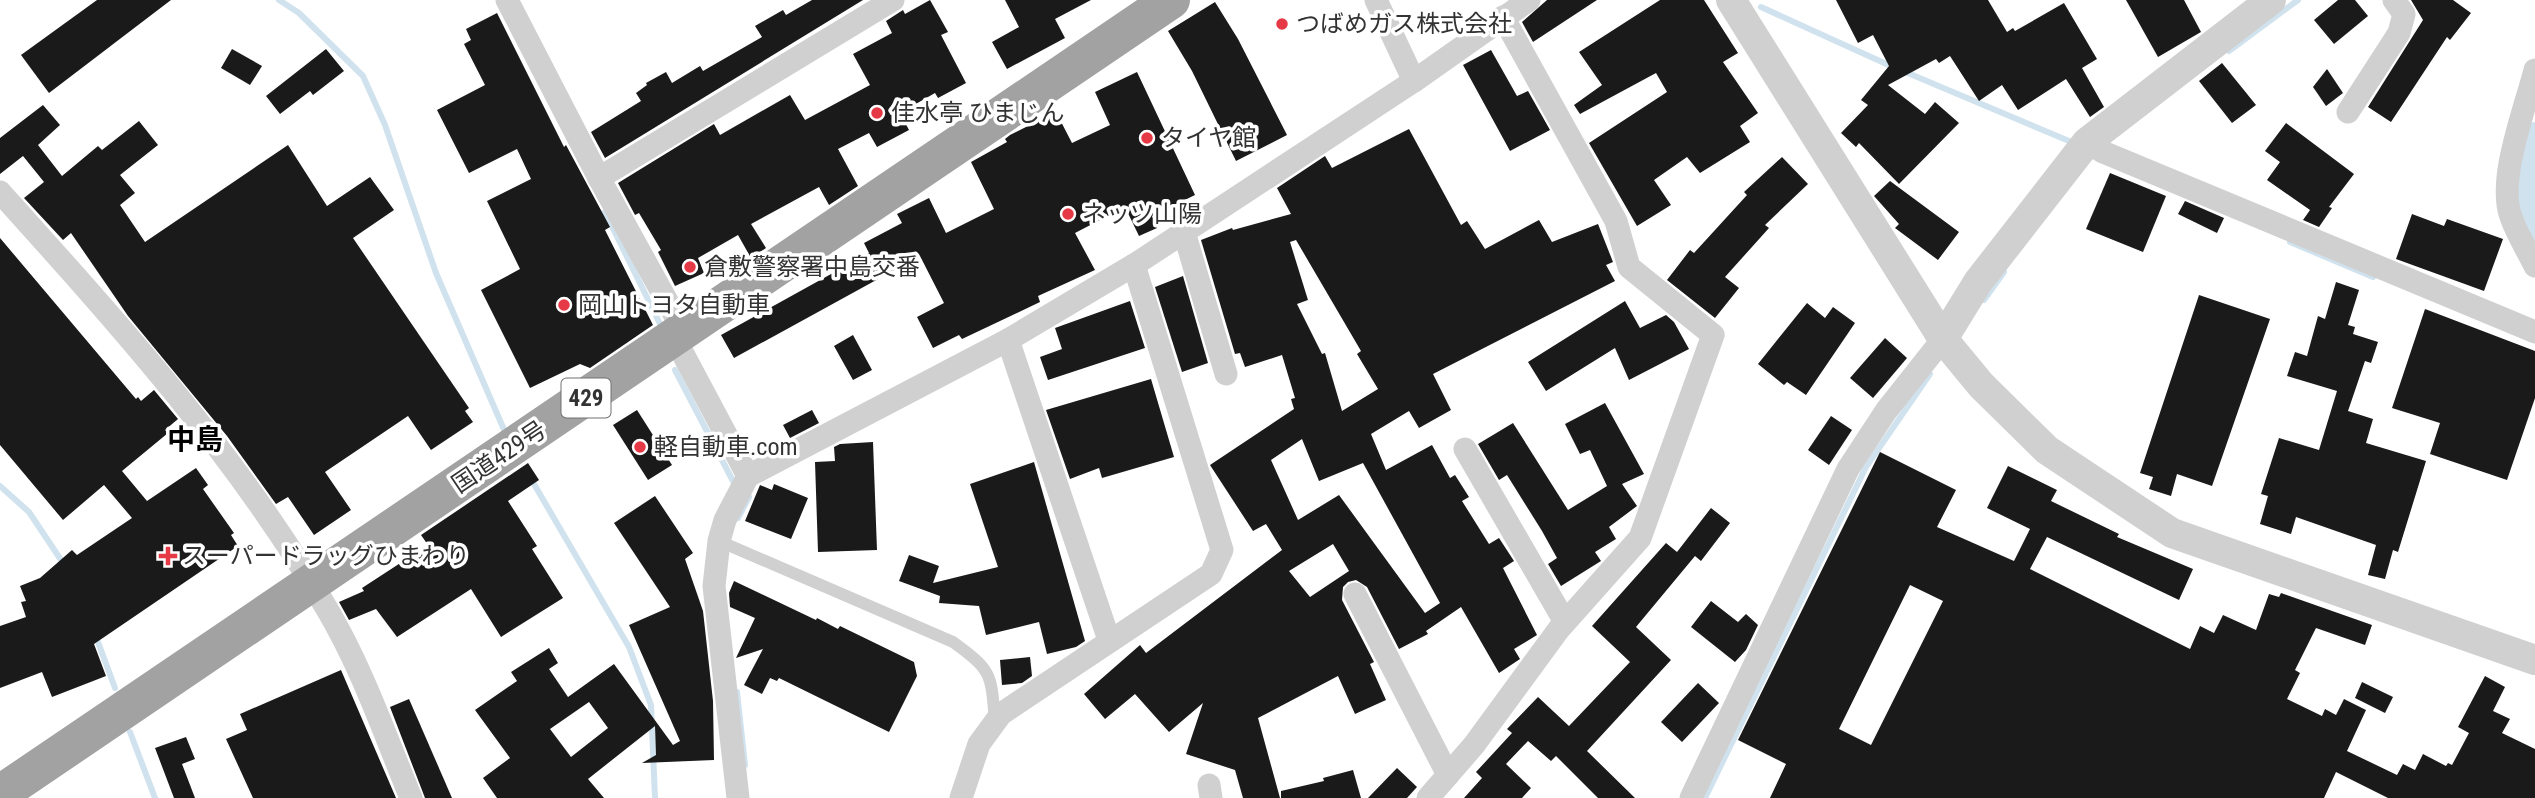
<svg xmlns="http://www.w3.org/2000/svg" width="2535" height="798" viewBox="0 0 2535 798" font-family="'Roboto Condensed','Noto Sans JP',sans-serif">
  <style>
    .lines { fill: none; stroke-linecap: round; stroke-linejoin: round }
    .stream { stroke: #cfe2ee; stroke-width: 6 }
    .river { stroke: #cfe2ee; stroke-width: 38 }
    .building { fill: #1a1a1a; fill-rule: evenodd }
    .service { stroke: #d0d0d0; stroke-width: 12 }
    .minor { stroke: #d0d0d0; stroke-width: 23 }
    .tertiary { stroke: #d0d0d0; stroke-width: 30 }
    .trunk { stroke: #a2a2a2; stroke-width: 38 }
    .poi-dot { fill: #e63946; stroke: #fff; stroke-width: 2.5 }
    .labels { text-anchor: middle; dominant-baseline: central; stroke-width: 7; stroke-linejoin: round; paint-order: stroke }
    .shield { fill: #fff; stroke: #707070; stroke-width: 2 }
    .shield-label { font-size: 23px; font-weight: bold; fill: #333 }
    .poi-label { font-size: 24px; fill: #333; stroke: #fff; text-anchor: start }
    .street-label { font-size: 24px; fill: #333; stroke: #fff }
    .quarter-label { font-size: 28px; font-weight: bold; fill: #000; stroke: #fff }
  </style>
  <rect width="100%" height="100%" fill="#fff"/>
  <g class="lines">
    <g class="stream">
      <polyline points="279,0 299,13 363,76 385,125 436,273 505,432"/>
      <polyline points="1761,7 1893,67"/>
      <polyline points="2229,51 2298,0"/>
      <polyline points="1903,71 2069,141"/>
      <polyline points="605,212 662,328"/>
      <polyline points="2290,242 2373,277"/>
      <polyline points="1984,300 2004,272"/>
      <polyline points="675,370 734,483"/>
      <polyline points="534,484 629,647 651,705 655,798"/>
      <polyline points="0,486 29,512 65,566"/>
      <polyline points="738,518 749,497"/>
      <polyline points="95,634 115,688"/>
      <polyline points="737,692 745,765"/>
      <polyline points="130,732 155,798"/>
      <polyline points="1705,798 1866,467 1930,374"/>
    </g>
    <polyline class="river" points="2535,141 2525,199 2535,225"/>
  </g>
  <g class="building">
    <polygon points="97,0 171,0 49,93 21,55"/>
    <polygon points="812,0 863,0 605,158 591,132 641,101 636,93 647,85 646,83 666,72 672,83 700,66 703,71 762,37 755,26 783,10 786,15"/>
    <polygon points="930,0 948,32 941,35 966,83 938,98 935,93 900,113 909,130 877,147 869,133 838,149 858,186 829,205 819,187 751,224 766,248 751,258 738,235 698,258 704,273 675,286 658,252 661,250 639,213 635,215 618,183 714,124 720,135 790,95 805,120 870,85 853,54 892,33 886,21 903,10 905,14"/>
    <polygon points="1005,0 1091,0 1055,19 1065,38 1007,69 992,42 1019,27"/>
    <polygon points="1547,0 1597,0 1533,42 1522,22"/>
    <polygon points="1660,0 1704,0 1738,53 1723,62 1758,113 1740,126 1750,142 1700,173 1687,157 1654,180 1671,205 1637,226 1589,143 1667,92 1656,73 1580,114 1574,105 1602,85 1579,52"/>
    <polygon points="1836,0 1988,0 2007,32 2013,28 2015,31 2064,3 2097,59 2082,68 2104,107 2090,117 2066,79 2018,110 2002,85 1979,101 1950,56 1939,63 1936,59 1888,85 1925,114 1935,102 1959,123 1899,184 1859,143 1856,147 1841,133 1868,105 1861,100 1889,66 1873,35 1858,43"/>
    <polygon points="2126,0 2184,0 2201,32 2158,57"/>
    <polygon points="2338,0 2355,0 2368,16 2334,44 2314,20"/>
    <polygon points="2411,0 2453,0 2471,13 2450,40 2447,37 2391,122 2368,107 2423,20"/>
    <polygon points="1215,2 1238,39 1287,135 1236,161 1192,71 1168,31"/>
    <polygon points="497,13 564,147 566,145 610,227 605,230 653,325 590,368 580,364 530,388 481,290 520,269 487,201 531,179 517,149 469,173 437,110 485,85 464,44 471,40 466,29"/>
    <polygon points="232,49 262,66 250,85 221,68"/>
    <polygon points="326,49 344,71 313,95 310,91 280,114 266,96"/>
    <polygon points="1491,50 1517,96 1528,91 1550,130 1510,151 1463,65"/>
    <polygon points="2222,63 2256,105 2232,123 2199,81"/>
    <polygon points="2327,69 2343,93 2326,106 2313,87"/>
    <polygon points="1137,72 1195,195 1152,216 1157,228 1139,236 1125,207 1075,233 1095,270 1038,296 1040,302 962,339 959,335 933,348 917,317 944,303 920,256 734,358 721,335 869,253 864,243 902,223 897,214 929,198 946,233 994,209 971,162 1007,142 1005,139 1010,135 1056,112 1072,143 1110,125 1095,92"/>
    <polygon points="43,105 60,125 38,145 62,176 98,146 102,150 139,121 158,145 120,175 135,193 120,205 145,242 288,145 327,206 370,177 394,210 353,238 469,408 465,411 473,422 431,450 408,416 325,472 351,510 314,535 288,497 276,504 227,436 128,316 71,233 63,240 24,198 44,182 23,156 0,174 0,138"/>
    <polygon points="2286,123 2354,174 2329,207 2332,208 2319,227 2303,220 2310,210 2267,180 2280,162 2265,151"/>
    <path d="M1409,129l52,96 6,-4 18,28 54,-29 13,22 46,-18 15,38 -7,3 9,16 -182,93 18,36 -32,18 -10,-17 -38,23 15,36 46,-25 18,33 5,-3 14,22 -7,4 27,43 10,-6 15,23 -11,7 34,67 -23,14 6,10 -21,14 -38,-66 -35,24 2,3 -29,15 -32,-62 -11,-7 -8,2 -5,5 -1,13 32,62 -4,2 16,36 -31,14 -17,-38 -80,42 22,80h-37l-8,-28 -49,-16 17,-51 -34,29 -34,-38 -30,25 -21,-25 56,-49 6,8 136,-103 -16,-26 -13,7 -43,-66 84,-56 -3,-10 4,-1 -13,-43 -37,12 -5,-14 -5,1 -34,-114 31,-12 1,2 58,-16 -14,-26 48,-32 7,12zM1296,240l65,111 -4,3 21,35 -36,22 -17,-58 -3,1 -25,-50 11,-4 -18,-58zM1302,439l17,42 44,-18 77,140 -15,10 -86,-118 -41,25 -27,-60zM1333,544l16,27 -39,26 -21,-26z"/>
    <polygon points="1782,157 1808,184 1765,225 1769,228 1725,277 1739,288 1715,318 1667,280 1690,250 1694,253 1747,195 1744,192"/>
    <polygon points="2110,173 2166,196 2143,252 2086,229"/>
    <polygon points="1890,181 1959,232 1938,260 1895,228 1899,224 1874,196"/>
    <polygon points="2185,201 2224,218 2217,233 2178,214"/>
    <polygon points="2412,214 2444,226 2447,219 2503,239 2484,291 2396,259"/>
    <polygon points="0,238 136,399 138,397 141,401 154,390 178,419 165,430 168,433 122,471 147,501 196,468 208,485 203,489 234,533 231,535 238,546 94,644 106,676 52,697 42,672 0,688 0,626 26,617 21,602 26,601 20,586 40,578 72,550 77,555 132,518 104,485 63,520 0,445"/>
    <polygon points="1183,276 1208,363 1182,372 1155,287"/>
    <polygon points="2336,282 2359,290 2348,325 2355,327 2353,334 2378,342 2371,363 2365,361 2348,411 2373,419 2366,443 2426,461 2398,552 2393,550 2385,579 2368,575 2376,545 2296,517 2291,534 2260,524 2268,496 2261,494 2279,438 2319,450 2337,391 2287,376 2295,352 2307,356 2318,316 2325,319"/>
    <polygon points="2199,295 2270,319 2212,486 2177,474 2171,496 2149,489 2153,477 2140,473"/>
    <polygon points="1130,301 1145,348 1048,380 1040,357 1062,349 1055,328"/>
    <polygon points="1625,301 1640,328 1666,315 1674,322 1689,349 1629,380 1615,348 1546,391 1528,362"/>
    <polygon points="1807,303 1825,318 1833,307 1855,323 1806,395 1787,382 1784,385 1758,364"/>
    <polygon points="2425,309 2535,351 2535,398 2507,480 2430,454 2440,423 2392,408"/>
    <polygon points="853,335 872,370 853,380 834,346"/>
    <polygon points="1885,338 1907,358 1873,398 1850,378"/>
    <polygon points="1151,379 1174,457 1102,478 1099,468 1070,479 1046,410"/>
    <polygon points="1605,403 1644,474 1622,484 1637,506 1609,527 1616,539 1595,552 1601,561 1561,586 1548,564 1557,558 1542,531 1507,475 1499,480 1478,444 1513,423 1568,510 1607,486 1590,450 1580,454 1565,424"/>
    <polygon points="637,410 672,465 648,480 613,425"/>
    <polygon points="812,410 819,423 790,438 783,425"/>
    <polygon points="1831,416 1852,430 1829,465 1808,450"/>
    <polygon points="873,442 877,550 818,552 815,462 835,461 834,447 840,444"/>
    <path d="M1880,452l76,38 -19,37 77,34 16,-32 -43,-21 21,-42 49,24 -6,11 68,33 -2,3 76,32 -14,31 -132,-63 -17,32 160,80 10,-23 14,7 9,-18 33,15 13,-36 10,3 2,-4 91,32 -7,20 -49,-17 -21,42 5,3 -13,26 35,17 3,-7 11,6 8,-16 22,11 -19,41 50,24 6,-11 12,6 8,-16 23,12 2,-3 4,2 17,-32 -11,-6 27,-51 20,11 -12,24 17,8 -8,14 33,16v49h-147l-52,-26 -12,26h-554l16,-34 -48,-24zM1910,585l33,16 -72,144 -32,-16z"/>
    <polygon points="1034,462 1085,641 1076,647 1047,654 1039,622 986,635 979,606 939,603 940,596 899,581 909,555 939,566 933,583 998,567 970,484"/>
    <polygon points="528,463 539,480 508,501 537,546 532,549 563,598 501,637 471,589 397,637 376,609 349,620 339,602 364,591 362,588 428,545 421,535"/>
    <polygon points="774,484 808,498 791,539 745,521 760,485 772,490"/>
    <path d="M655,496l38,57 -8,6 18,52 10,90 1,59 -72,3 14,-8 -1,-29 -67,53 16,19h-107l-14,-20 27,-20 -35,-48 42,-29 -6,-9 38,-24 9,15 -9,6 19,28 46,-33 59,81 7,-4 -51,-116 41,-18 -56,-84zM589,702l19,26 -37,29 -21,-28z"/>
    <polygon points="1711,508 1730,523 1701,561 1695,556 1636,627 1671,660 1587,751 1635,798 1598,798 1556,756 1551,761 1528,741 1506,764 1531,788 1522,798 1464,798 1482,778 1476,772 1512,733 1507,729 1538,697 1569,726 1630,662 1592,626 1666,543 1677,552"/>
    <polygon points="734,581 816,620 817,618 838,629 840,626 914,662 917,676 889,732 779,678 777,681 770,678 762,694 744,685 763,649 736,658 755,618 730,607 729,593"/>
    <polygon points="1711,601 1738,622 1746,614 1758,625 1746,650 1735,662 1691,627"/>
    <polygon points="1030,657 1032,676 1022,683 1002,685 1000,660"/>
    <polygon points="341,670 396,798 253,798 226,739 247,730 240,714"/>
    <polygon points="2362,682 2393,697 2385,713 2355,698"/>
    <polygon points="1698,683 1719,703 1682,742 1661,722"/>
    <polygon points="409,699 452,798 425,798 390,707"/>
    <polygon points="186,737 195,759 182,764 195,798 174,798 155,748"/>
    <polygon points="1397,768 1417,787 1407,798 1368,798"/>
    <polygon points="1353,770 1361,798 1281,798 1281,791 1324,781 1323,778"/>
  </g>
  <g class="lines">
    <path class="service" d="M719,541l234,101c40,29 38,32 42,80"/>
    <g class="minor">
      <polyline points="507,0 599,178 684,332"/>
      <polyline points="1376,0 1414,81"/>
      <path d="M2535,70c-10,39 -38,110 -24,147 6,17 16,33 24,49"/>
      <polyline points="2348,112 2399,33 2404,14 2394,0"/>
      <polyline points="2087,142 2103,152 2535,332"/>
      <polyline points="599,178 893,0"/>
      <path d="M0,192c118,131 238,264 327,417 35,59 58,126 84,189"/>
      <polyline points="1184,232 1226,374"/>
      <polyline points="675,339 748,476 725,520 719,541 714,586 738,798"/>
      <polyline points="1008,340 1109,640"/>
      <polyline points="1465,449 1565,622"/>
      <polyline points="748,476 1008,340 1134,265 1414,81 1529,0"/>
      <polyline points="1355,594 1448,775"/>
      <polyline points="1209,785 1211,798"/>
      <polyline points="961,798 979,744 1001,714 1211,574 1222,550 1134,265"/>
      <polyline points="1428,798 1474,745 1559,629 1640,538 1713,335 1629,267 1616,221 1503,17"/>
      <polyline points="1691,798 1848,469 1886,411 1943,339"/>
    </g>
    <g class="tertiary">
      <polyline points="1731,0 1943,339 1981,385 2047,450 2172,533 2535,660"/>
      <polyline points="1943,339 1978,282 2087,142 2271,0"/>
    </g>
    <polyline class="trunk" points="0,794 1171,0"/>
  </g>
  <g class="poi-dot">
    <circle cx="1282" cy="24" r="7"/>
    <circle cx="877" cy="113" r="7"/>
    <circle cx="1147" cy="138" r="7"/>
    <circle cx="1068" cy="214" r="7"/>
    <circle cx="690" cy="267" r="7"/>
    <circle cx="564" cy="305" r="7"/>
    <circle cx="640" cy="447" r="7"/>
    <path d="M164.5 545.5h7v7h7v7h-7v7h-7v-7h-7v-7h7z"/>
  </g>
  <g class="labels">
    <rect class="shield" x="561.5" y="378.5" width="49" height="39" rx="5"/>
    <g class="shield-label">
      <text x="586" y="398">429</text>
    </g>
    <g class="poi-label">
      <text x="1296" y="24">つばめガス株式会社</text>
      <text x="891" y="113">佳水亭 ひまじん</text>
      <text x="1161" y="138">タイヤ館</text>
      <text x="1082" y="214">ネッツ山陽</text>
      <text x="704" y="267">倉敷警察署中島交番</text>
      <text x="578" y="305">岡山トヨタ自動車</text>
      <text x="654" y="447">軽自動車.com</text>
      <text x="182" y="556">スーパードラッグひまわり</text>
    </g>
    <g class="street-label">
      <text transform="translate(499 457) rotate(-34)">国道429号</text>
    </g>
    <g class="quarter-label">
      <text x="195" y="439">中島</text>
    </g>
  </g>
</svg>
